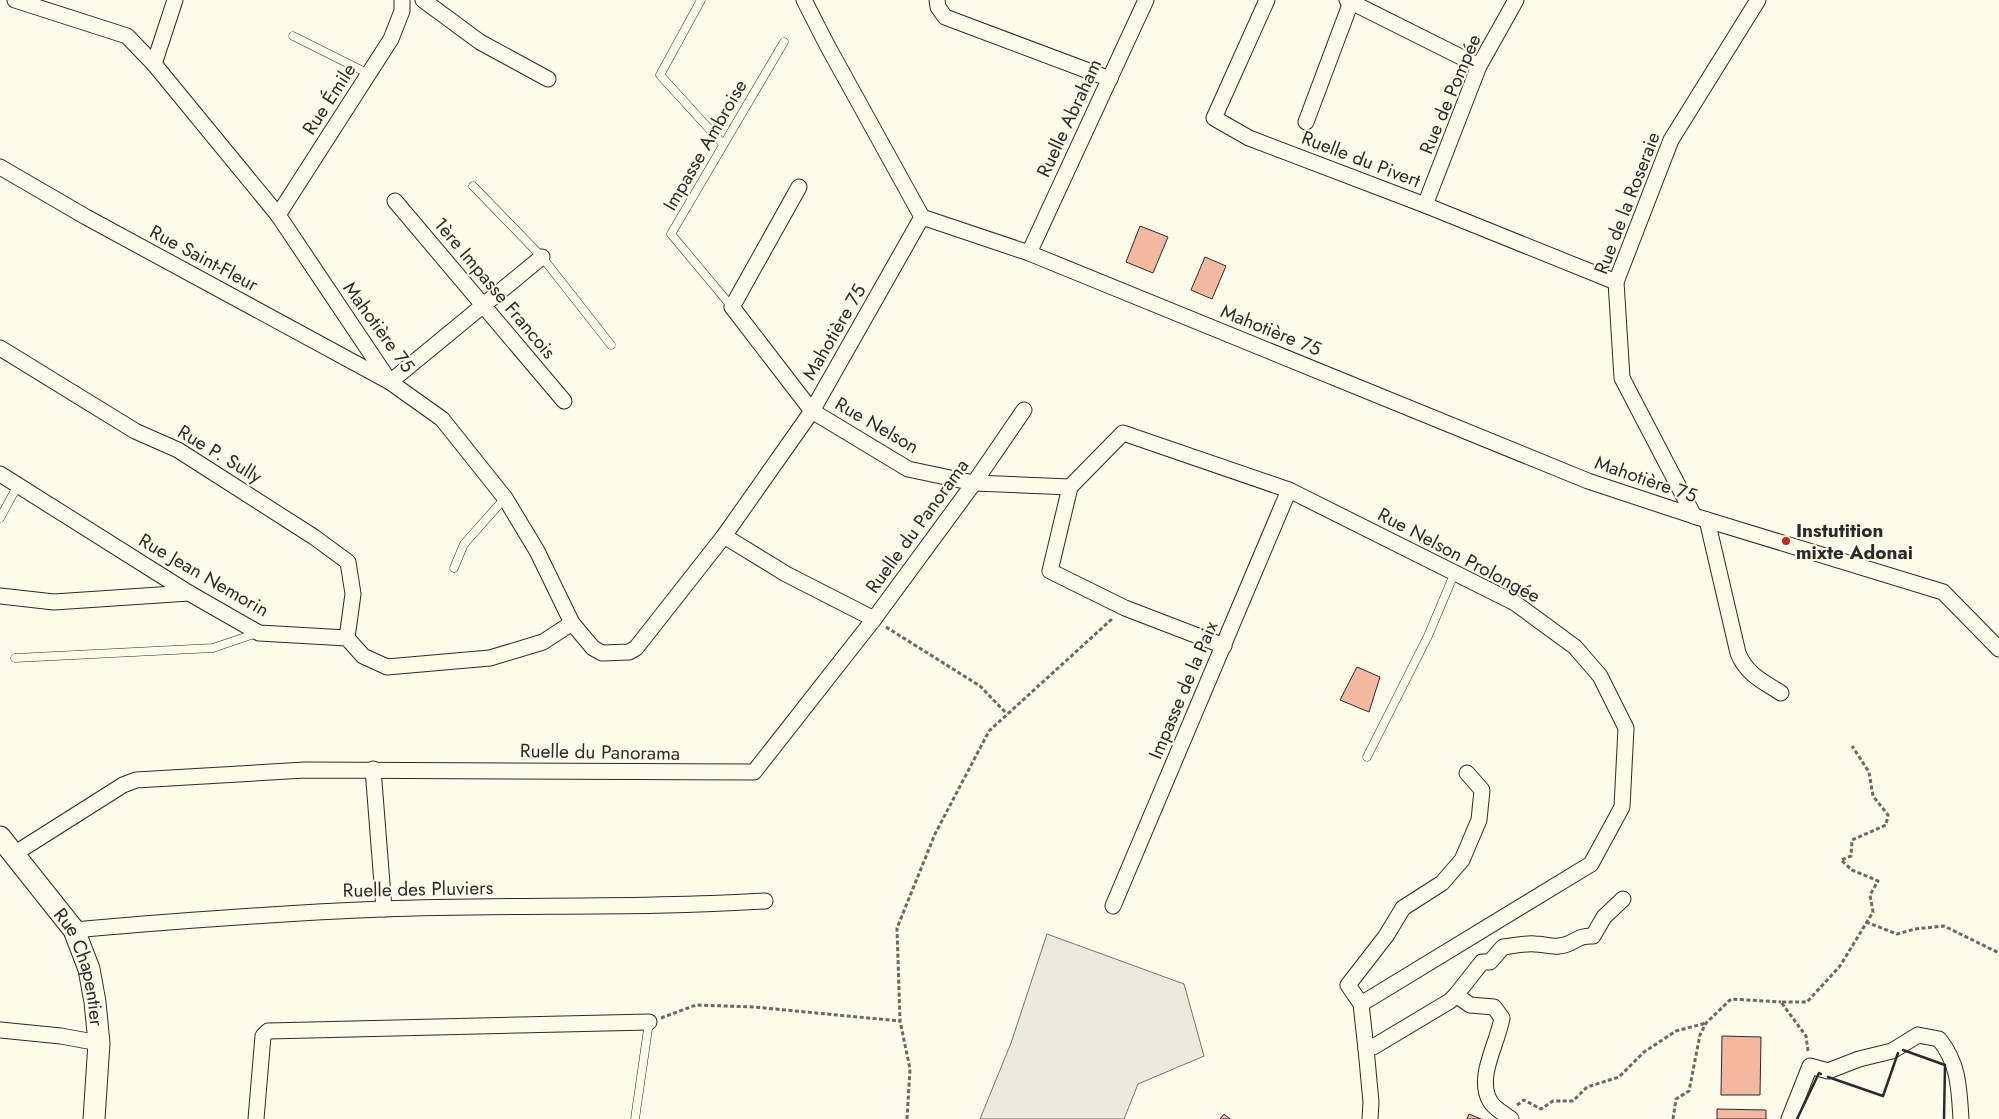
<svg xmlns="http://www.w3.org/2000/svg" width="1999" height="1119" viewBox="0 0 1999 1119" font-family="Jost,sans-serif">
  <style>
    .green { fill: #ecebdb; stroke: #74746e }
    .building { fill: #f2b8a0; stroke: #2b2b2b }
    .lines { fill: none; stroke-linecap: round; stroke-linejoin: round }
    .lane-casing { stroke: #2b2b2b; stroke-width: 9 }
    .street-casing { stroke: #2b2b2b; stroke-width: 17 }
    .secondary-casing { stroke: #2b2b2b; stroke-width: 23 }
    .path { stroke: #6a6964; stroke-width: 3; stroke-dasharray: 4 2.5; stroke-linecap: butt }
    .lane { stroke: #fdfbea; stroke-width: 8 }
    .street { stroke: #fdfbea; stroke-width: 15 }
    .secondary { stroke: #fdfbea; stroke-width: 21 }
    .wall { stroke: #2b2b2b; stroke-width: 2.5 }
    .poi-dot { fill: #c62828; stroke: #fdfbea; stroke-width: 2 }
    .labels { text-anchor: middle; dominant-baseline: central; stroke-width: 4; stroke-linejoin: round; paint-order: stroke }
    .street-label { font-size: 19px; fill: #2b2b2b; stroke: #fdfbea }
    .poi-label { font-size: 19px; font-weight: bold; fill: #2b2b2b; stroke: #fdfbea; text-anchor: start }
  </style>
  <rect width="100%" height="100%" fill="#fdfbea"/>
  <polygon class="green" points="1047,934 1184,984 1204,1056 1138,1084 1124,1119 980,1119 1011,1043"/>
  <g class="building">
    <polygon points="1140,226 1168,237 1153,273 1126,262"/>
    <polygon points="1205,257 1226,266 1212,299 1191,290"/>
    <polygon points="1357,667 1380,677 1369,712 1340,700"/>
    <polygon points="1722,1036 1761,1037 1760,1095 1721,1095"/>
    <polygon points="1717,1109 1766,1110 1766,1119 1717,1119"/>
    <polygon points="1224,1114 1230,1119 1220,1119"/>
    <polygon points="1469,1114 1481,1119 1467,1119"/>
  </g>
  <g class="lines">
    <defs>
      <g id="lane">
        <polyline points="701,0 660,75 723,144"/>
        <polyline points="293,36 369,74"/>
        <polyline points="473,186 542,257 611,345"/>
        <polyline points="732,307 671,234 784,42"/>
        <polyline points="0,518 18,485"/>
        <polyline points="454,568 464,544 505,498"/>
        <polyline points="15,658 213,648 257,633"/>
        <polyline points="1367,757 1428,636 1455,572"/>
        <polyline points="635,1119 649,1022"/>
      </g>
      <g id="street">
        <polyline points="15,0 127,36 154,64 278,215 390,382 442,419 505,498 537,551 572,623 593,648 602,653 629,652 636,648 724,536 812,411 922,217 1029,253 1588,481 1694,516 1943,592 1999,649"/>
        <polyline points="423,0 480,42 548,79"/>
        <polyline points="804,0 827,45 922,217"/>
        <polyline points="937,0 938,7 945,17 1110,79"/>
        <polyline points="1267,0 1214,118 1249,138 1425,205 1616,282"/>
        <polyline points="1347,0 1479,66"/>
        <polyline points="154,64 175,0"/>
        <polyline points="1306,122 1351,2"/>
        <polyline points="0,167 86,217 390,382 542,257"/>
        <polyline points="799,187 732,307 812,411 908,469 974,483 1070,487"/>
        <polyline points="395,201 564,401"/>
        <polyline points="1425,205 1479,66 1516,0"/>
        <polyline points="278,215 391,39 402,11 402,0"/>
        <polyline points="1029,253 1146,0"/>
        <polyline points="0,348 135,431 178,450 314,537 348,562 353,594 347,638"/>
        <polyline points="0,474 189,593 259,633 347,638 363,656 387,667 490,658 543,642 572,623"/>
        <polyline points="1694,516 1622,378 1616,282 1671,140 1758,0"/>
        <path d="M1707,520l31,133c8,21 26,29 43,40"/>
        <polyline points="724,536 786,574 874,619"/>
        <polyline points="0,596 54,602 189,593"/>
        <polyline points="1224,646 1125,608 1050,571 1070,487 1123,433 1289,490 1515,603 1575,647 1600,676 1626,728 1622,807 1591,864 1361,1004"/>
        <polyline points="373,769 384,909"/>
        <polyline points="14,854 123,785 136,780 305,770 754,772 874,619 974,483 1024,410"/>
        <polyline points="1113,906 1289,490"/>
        <path d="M74,930c103,-9 206,-17 309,-21 127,-5 255,0 382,-8"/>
        <polyline points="0,1030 61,1036 99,1043"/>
        <polyline points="1366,1049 1361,1004 1348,985 1386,936 1403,908 1442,883 1462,860 1479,820 1482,790 1467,773"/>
        <polyline points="256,1119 263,1036 268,1031 649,1022"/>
        <polyline points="1370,1119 1371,1102 1366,1049 1373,1047 1450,1001 1456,995"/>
        <path d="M1511,1119c-6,-5 -18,-11 -21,-18 -14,-24 8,-58 12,-83l-8,-11 -24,-2 -14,-10 26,-33h8l13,-15c10,-1 22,-4 32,-3 9,0 15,3 24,2 15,-1 17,-11 34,-10l11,-19 19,-18"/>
        <path d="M1789,1119l21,-53 18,5 31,-12 33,-8 26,-16 21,4c20,25 20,49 22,80"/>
      </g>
      <g id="secondary">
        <path id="s1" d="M0,837l74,93 15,39 6,33 4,41 -5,76"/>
      </g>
    </defs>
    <use href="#lane" class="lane-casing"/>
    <use href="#street" class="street-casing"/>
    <use href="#secondary" class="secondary-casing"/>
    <g class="path">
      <polyline points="886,627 980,686 1007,714"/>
      <polyline points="1866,922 1897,934 1915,929 1944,926 1999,953"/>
      <polyline points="661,1018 696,1005 754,1007 900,1021"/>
      <polyline points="1808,1051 1806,1036 1781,1002 1807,1002 1840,966 1873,912 1870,895 1878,881 1852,870 1841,860 1851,856 1852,840 1886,825 1888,815 1873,796 1869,772 1852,746"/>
      <polyline points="1517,1105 1524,1100 1541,1109 1553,1101 1573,1101 1587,1087 1619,1077 1644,1052 1676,1031 1706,1023"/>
      <polyline points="907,1119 910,1069 900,1021 897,928 935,834 989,731 1113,618"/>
      <polyline points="1673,1119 1676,1099 1689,1091 1700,1035 1706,1023 1731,999 1781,1002"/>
    </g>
    <use href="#lane" class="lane"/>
    <use href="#street" class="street"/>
    <use href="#secondary" class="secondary"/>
    <g class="wall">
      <polyline points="1903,1050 1945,1065 1944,1119"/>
      <polyline points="1828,1077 1883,1096 1898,1053"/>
      <polyline points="1797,1119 1819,1073 1821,1074"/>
    </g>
  </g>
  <circle class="poi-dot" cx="1786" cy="541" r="5"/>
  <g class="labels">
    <g class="street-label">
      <text transform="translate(1450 94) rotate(-67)">Rue de Pompée</text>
      <text transform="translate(329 99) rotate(-57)">Rue Émile</text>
      <text transform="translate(1069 118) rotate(-65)">Ruelle Abraham</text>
      <text transform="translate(705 145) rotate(-60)">Impasse Ambroise</text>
      <text transform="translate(1361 159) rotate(21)">Ruelle du Pivert</text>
      <text transform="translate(1627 203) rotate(-69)">Rue de la Roseraie</text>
      <text transform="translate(204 258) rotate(28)">Rue Saint-Fleur</text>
      <text transform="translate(495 288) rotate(50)">1ère Impasse Francois</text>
      <text transform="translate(379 327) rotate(54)">Mahotière 75</text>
      <text transform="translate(1271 330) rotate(22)">Mahotière 75</text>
      <text transform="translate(834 332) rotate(-60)">Mahotière 75</text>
      <text transform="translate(877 425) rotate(30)">Rue Nelson</text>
      <text transform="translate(220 454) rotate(31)">Rue P. Sully</text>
      <text transform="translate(1646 479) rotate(19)">Mahotière 75</text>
      <text transform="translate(917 526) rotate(-54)">Ruelle du Panorama</text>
      <text transform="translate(1459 555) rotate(28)">Rue Nelson Prolongée</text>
      <text transform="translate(204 575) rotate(30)">Rue Jean Nemorin</text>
      <text transform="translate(1183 690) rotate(-67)">Impasse de la Paix</text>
      <text transform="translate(600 752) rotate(1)">Ruelle du Panorama</text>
      <text transform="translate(418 889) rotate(-1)">Ruelle des Pluviers</text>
      <text stroke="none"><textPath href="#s1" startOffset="156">Rue Chapentier</textPath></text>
    </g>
    <g class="poi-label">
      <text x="1796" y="530">Instutition<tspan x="1796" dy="22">mixte Adonai</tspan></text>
    </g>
  </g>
</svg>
